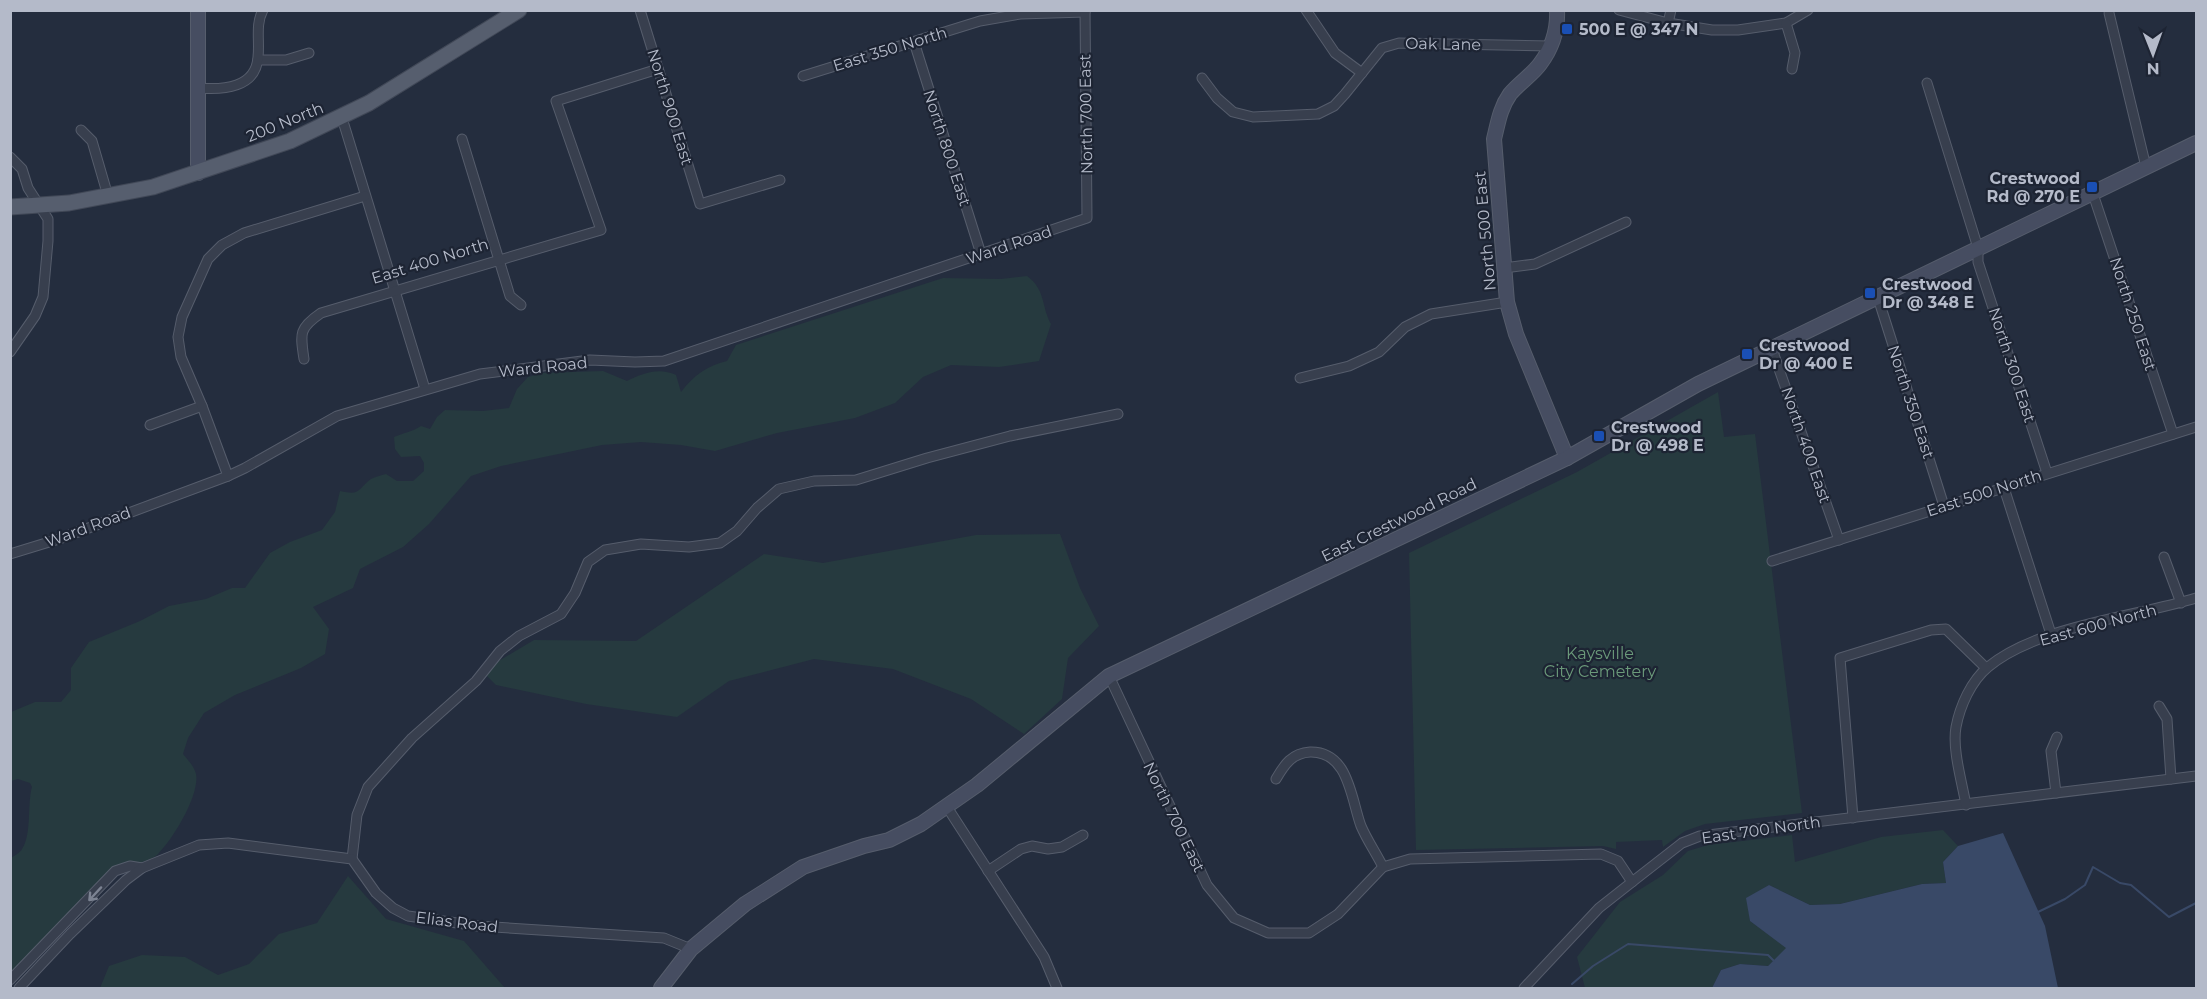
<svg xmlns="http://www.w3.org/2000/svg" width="2207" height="999" viewBox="0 0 2207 999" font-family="Montserrat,sans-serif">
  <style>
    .green { fill: #263a3f }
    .water { fill: #394967 }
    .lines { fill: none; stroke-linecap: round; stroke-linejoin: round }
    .stream { stroke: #394967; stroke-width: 2 }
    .street-casing { stroke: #565d6c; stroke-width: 11 }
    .secondary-casing { stroke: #565d6c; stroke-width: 16 }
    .primary-casing { stroke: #414857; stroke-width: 17 }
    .street { stroke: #383f4e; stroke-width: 9 }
    .secondary { stroke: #464d61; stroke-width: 14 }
    .primary { stroke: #565e6e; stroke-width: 15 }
    .oneway { stroke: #7c8392 }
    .transit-dot { fill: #1a4fb4; stroke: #1d2433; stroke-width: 2 }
    .labels { text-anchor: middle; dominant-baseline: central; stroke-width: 4.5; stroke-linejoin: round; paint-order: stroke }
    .poi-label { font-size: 16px; font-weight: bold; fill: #b4bac9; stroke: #1d2433; text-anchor: start }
    .street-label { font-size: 16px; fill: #b4bac9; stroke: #1d2433 }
    .park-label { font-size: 16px; fill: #6b9a7a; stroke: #1d2433 }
  </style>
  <rect width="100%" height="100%" fill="#242d3e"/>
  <g class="green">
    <path d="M1027,276c19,14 14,30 24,48l-12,37 -40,6 -48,-2 -28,12 -28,26 -40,15 -78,15 -62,18 -34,-6 -40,-3 -39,3 -101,21 -30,10 -42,48 -26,23 -43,22 -7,19 -40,19 16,22 -4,25 -24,14 -66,27 -31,18 -16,25 -5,16c5,6 11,12 13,20 4,21 -23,65 -38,80 -8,8 -20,9 -31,11l-116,111v-118c3,-2 9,-5 11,-9 10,-14 5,-45 10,-62l-2,-4 -12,-4 -7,2v-69l24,-10h26l10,-12v-22l18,-26 51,-21 29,-15 37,-7 26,-11h13l25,-35 20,-11 32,-12 13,-18 5,-21c22,5 17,-2 31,-12 4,-2 10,-4 15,-5l11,7h16l11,-10v-8l-4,-7 -19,1 -6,-8 -1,-12c9,-4 18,-5 27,-11l9,3 7,-12 8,-7 38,1 26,-3 8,-19 11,-12 15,-4 60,-2 24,10c16,-8 32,-14 49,-6l5,17c13,-17 26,-26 46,-31l9,-16 207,-67 58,1z"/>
    <polygon points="1718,392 1724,437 1755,434 1802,813 1705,824 1685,831 1663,847 1662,840 1616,842 1616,849 1603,846 1416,850 1409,553 1577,472"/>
    <polygon points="1060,534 1080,588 1099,626 1068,658 1062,699 1024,734 971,699 893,669 814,659 729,681 677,717 586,704 496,685 482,671 534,640 636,641 764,554 823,563 976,535"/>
    <polygon points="1943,830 1958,846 1943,862 1946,883 1922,884 1840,904 1810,905 1769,885 1747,898 1750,921 1787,948 1768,966 1740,964 1721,970 1712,988 1585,988 1577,957 1620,902 1663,875 1688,851 1708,845 1792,835 1795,862 1881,837"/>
    <polygon points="348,876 386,919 464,941 505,988 100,988 109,966 142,955 185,957 218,975 249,964 279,934 317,923"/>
  </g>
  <polygon class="water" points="2003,833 2045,926 2058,988 1712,988 1721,970 1740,964 1768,966 1786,948 1750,921 1746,898 1769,885 1810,905 1840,904 1922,884 1946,883 1943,862 1958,846"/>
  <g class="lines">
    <g class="stream">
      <polyline points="2038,912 2065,899 2085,885 2093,867 2120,883 2131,885 2169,917 2196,903"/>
      <polyline points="1572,984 1593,966 1628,944 1768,955 1774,961"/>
    </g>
    <defs>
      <g id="street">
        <polyline points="640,10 700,204 780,180"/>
        <polyline points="1306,10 1335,53 1362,73"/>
        <polyline points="1619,10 1668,23 1712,30 1738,30 1786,23 1808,10"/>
        <polyline points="2109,13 2146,167"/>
        <polyline points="1668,23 1671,10"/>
        <polyline points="1786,23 1795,53 1792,69"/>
        <polyline points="914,42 981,254"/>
        <polyline points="258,60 286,60 309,53"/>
        <polyline points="803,76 980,21 1020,14 1085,12"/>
        <polyline points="1202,78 1217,98 1233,112 1253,117 1318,114 1334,106 1345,94 1382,48 1399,43 1550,46"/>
        <polyline points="1927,83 1974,235 1978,248 1978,262 2047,473"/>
        <path d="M199,88c24,2 57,0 59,-31 2,-16 -3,-32 5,-47"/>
        <polyline points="342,118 425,389"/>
        <polyline points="81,130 92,141 108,196"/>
        <polyline points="462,139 510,296 521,305"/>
        <polyline points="10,157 22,169 28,188 48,219 48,241 43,297 35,316 10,352"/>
        <polyline points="2093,194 2173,434"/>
        <polyline points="1504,268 1535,264 1626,222"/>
        <polyline points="1878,298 1944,506"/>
        <polyline points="1772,349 1839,540"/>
        <path d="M304,359c-4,-26 -5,-31 17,-46l280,-83 -45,-129 102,-32"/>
        <polyline points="1300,378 1349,366 1379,352 1405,327 1431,314 1507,302"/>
        <polyline points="150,425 202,406"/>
        <polyline points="228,476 202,406 181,357 178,337 182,317 208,259 222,245 244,233 365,196"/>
        <polyline points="2004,488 2051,634"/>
        <polyline points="10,554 59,539 228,476 245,468 337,416 480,374 590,360 635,362 664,361 1087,218 1085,10"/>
        <polyline points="2164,557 2181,603"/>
        <polyline points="1772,561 2196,427"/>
        <polyline points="1109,676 1207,885 1234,918 1268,933 1309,933 1338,914 1383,867 1410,859 1601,854 1618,861 1632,882 1682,843 1700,836 2196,776"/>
        <polyline points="2159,706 2167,719 2171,779"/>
        <path d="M1276,779c8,-14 16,-26 34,-27 39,-1 41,47 51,74 6,14 15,27 22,41"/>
        <polyline points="2056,793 2051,751 2057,737"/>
        <path d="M1966,805c-4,-23 -14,-56 -10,-78 4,-21 15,-46 32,-60 49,-41 147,-50 208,-69"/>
        <polyline points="947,807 1044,957 1057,988"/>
        <polyline points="1853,818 1840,658 1931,630 1946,629 1986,668"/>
        <polyline points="352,859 357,815 368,787 412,738 476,681 500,651 519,636 561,614 575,593 588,562 605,550 641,544 689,547 720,543 737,531 757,508 779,489 814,481 856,480 927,458 1010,436 1118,414"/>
        <polyline points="988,871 1021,849 1032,846 1048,849 1062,847 1083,835"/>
        <polyline points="10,980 115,871 130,866 142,868"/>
        <polyline points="19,988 70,934 126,880 142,868 199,845 228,843 352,859 376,893 393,908 408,916 478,926 664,938 691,949"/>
        <polyline points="1524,988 1599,908 1632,882"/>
      </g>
      <g id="secondary">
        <polyline points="198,10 198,173"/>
        <path d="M1557,10c1,19 -5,38 -17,54 -8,11 -21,19 -30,30 -10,14 -12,29 -16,45l13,163 9,32 51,124"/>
        <polyline points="661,988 691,949 745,904 803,867 864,846 889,840 921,824 977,785 1109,676 1567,458 1698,384 2196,143"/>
      </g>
      <polyline id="primary" points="10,207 69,203 153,187 290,141 369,103 519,10"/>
    </defs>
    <use href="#street" class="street-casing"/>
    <use href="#secondary" class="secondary-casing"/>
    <use href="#primary" class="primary-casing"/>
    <use href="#street" class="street"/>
    <use href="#secondary" class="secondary"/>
    <use href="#primary" class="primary"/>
  </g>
  <defs><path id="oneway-shaft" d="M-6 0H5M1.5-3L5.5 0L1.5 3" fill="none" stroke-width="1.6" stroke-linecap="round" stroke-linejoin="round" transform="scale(1.5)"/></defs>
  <use class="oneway" href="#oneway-shaft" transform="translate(95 894) rotate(133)"/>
  <g class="transit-dot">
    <rect x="1561" y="23" width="12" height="12" rx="3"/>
    <rect x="2086" y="181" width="12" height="12" rx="3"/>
    <rect x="1864" y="287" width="12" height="12" rx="3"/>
    <rect x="1741" y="348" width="12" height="12" rx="3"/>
    <rect x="1593" y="430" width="12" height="12" rx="3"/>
  </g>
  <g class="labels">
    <g class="poi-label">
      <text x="1579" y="29">500 E @ 347 N</text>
      <text x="2080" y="178" text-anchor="end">Crestwood<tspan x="2080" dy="18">Rd @ 270 E</tspan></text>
      <text x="1882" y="284">Crestwood<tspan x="1882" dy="18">Dr @ 348 E</tspan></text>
      <text x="1759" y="345">Crestwood<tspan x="1759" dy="18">Dr @ 400 E</tspan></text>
      <text x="1611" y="427">Crestwood<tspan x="1611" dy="18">Dr @ 498 E</tspan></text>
    </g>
    <g class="street-label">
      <text transform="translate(1443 44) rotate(1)">Oak Lane</text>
      <text transform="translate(890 49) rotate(-17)">East 350 North</text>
      <text transform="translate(670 107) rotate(73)">North 900 East</text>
      <text transform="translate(1086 114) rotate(-91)">North 700 East</text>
      <text transform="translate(285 122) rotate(-22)">200 North</text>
      <text transform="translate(947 148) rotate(72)">North 800 East</text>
      <text transform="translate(1485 231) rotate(-95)">North 500 East</text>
      <text transform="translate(1009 245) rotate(-19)">Ward Road</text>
      <text transform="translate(430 261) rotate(-17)">East 400 North</text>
      <text transform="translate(2133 314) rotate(72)">North 250 East</text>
      <text transform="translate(2012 365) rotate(72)">North 300 East</text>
      <text transform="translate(543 367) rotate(-6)">Ward Road</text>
      <text transform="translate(1911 402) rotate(72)">North 350 East</text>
      <text transform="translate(1806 445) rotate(71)">North 400 East</text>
      <text transform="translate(1984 493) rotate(-18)">East 500 North</text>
      <text transform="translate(1399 520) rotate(-26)">East Crestwood Road</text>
      <text transform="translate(88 527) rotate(-20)">Ward Road</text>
      <text transform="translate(2098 625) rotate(-15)">East 600 North</text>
      <text transform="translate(1174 817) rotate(64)">North 700 East</text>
      <text transform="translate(1761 830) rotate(-8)">East 700 North</text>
      <text transform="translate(457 922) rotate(7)">Elias Road</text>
    </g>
    <g class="park-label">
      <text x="1600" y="653">Kaysville<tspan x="1600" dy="18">City Cemetery</tspan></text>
    </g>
  </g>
  <rect width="2207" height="999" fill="none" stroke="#b4bac9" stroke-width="24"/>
  <g transform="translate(2153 54) rotate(179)" stroke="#1d2433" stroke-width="4.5" paint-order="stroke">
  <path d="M0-4.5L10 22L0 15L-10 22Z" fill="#b4bac9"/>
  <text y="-9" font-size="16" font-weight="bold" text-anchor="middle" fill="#b4bac9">N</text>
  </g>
</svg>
